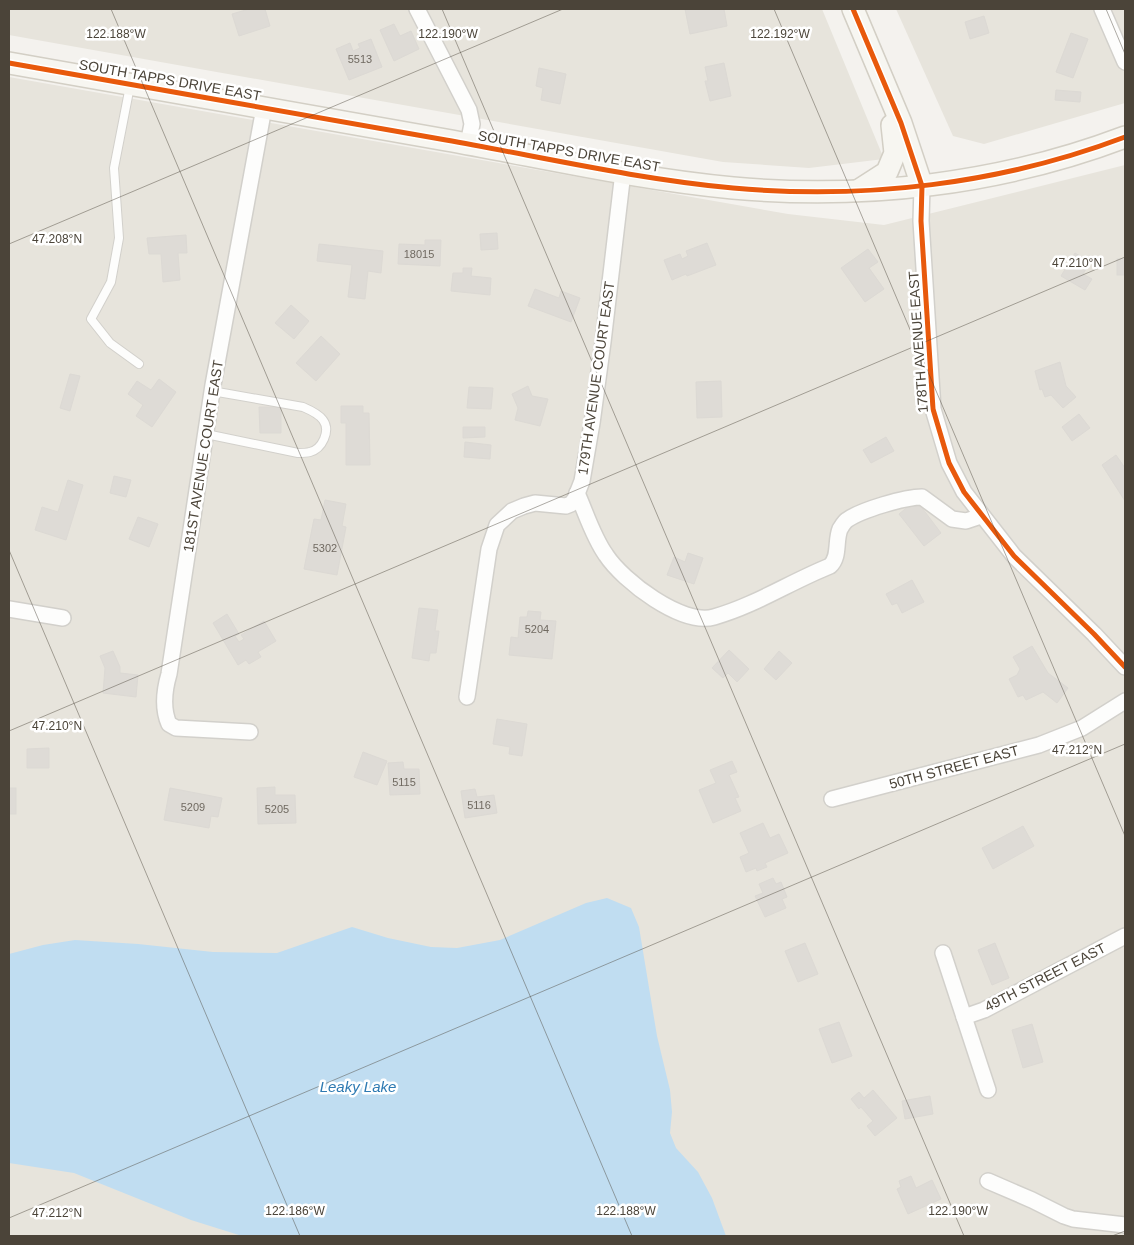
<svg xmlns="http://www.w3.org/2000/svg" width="1134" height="1245" viewBox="0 0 1134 1245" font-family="Arial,sans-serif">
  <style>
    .residential { fill: #e7e4dc }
    .water { fill: #c0ddf1 }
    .building { fill: #dedbd6; stroke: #dcd9d4 }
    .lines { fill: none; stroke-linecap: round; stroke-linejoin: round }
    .lane-casing { stroke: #d2d0cb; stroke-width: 10 }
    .street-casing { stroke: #d2d0cb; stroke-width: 18 }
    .secondary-casing { stroke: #d3cfc5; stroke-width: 24 }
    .lane { stroke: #fdfdfc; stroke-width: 8 }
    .street { stroke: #fdfdfc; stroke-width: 15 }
    .secondary { stroke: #f7f6f1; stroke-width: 21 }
    .cycleway-casing { stroke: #fff; stroke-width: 8 }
    .cycleway { stroke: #e8590c; stroke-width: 5 }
    .ticks { fill: none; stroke: #4b4439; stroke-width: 1; stroke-opacity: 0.45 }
    .labels { text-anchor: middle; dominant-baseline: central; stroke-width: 5; stroke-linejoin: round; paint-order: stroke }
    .number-label { font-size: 11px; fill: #706a61 }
    .street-label { font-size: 14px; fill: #4b4439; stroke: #fff }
    .water-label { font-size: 15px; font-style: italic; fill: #2e7ab2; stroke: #fff }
    .ticks-label { font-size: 12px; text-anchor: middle; fill: #4b4439; stroke: #fff; stroke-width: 5; stroke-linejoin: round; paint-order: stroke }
  </style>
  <rect width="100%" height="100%" fill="#f4f2ee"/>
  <g class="residential">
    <polygon points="9,9 822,9 884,159 809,168 723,162 9,35"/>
    <polygon points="896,9 1125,9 1125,103 984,144 953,136"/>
    <polygon points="9,77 788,214 884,225 1125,165 1125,1236 9,1236"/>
  </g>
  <polygon class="water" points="607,898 631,908 639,927 657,1036 670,1090 672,1112 670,1133 676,1148 698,1172 712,1198 726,1236 242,1236 191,1220 74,1173 9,1163 9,954 43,945 75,940 138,944 213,952 277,953 352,927 388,938 431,947 457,948 500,940 586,903"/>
  <g class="building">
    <polygon points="249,9 265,9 270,26 239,36 232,14"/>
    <polygon points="685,9 724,9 727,26 690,34"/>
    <polygon points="984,16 989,33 970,39 965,22"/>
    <polygon points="394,24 400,36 411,31 419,49 394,61 380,30"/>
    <polygon points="1071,33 1088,39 1073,78 1056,72"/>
    <polygon points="371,39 382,67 349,80 336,49 350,43 353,51 360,48 358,44"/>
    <polygon points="724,63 731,96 710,101 705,81 708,81 705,67"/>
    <polygon points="539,68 566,74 560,104 541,100 543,88 536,86"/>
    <polygon points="1056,90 1081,92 1080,102 1055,100"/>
    <polygon points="497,233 498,249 481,250 480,234"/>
    <polygon points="186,235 187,253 178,253 180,280 163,282 161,254 149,254 147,238"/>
    <polygon points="425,240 441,240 440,266 398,264 399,244 425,245"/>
    <polygon points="707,243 716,265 687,276 686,274 672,280 664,260 680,254 682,259 688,256 686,251"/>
    <polygon points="319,244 383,251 381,273 368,271 365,299 348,297 352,265 317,261"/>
    <polygon points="868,249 878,262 869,268 884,289 865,302 841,268"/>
    <polygon points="1075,253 1090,262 1083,274 1092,279 1085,290 1061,276"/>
    <rect x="1117" y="259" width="8" height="16"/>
    <polygon points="463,268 472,268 471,276 491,278 490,295 451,291 453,273 463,273"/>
    <polygon points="535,289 559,298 561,291 580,298 571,322 528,306"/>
    <polygon points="291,305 309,321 294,339 275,323"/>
    <polygon points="321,336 340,354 316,381 296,363"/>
    <polygon points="1060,362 1066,386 1076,397 1063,408 1051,395 1045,397 1042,389 1040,390 1035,371"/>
    <polygon points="70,374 80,376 70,411 60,408"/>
    <polygon points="159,379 176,392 152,427 136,416 143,405 128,394 137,381 151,390"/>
    <polygon points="721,381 722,417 697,418 696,382"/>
    <polygon points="528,386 532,396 548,399 540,426 515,420 518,408 512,394"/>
    <polygon points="469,387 493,388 491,409 467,408"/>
    <polygon points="341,406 363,406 363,413 369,413 370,465 346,465 346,423 341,423"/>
    <polygon points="259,407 281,407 281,433 260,433"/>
    <polygon points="1079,414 1090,428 1072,441 1062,427"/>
    <polygon points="463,427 485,427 485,437 463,438"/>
    <polygon points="886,437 894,451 871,463 863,450"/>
    <polygon points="465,442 491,445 490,459 464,457"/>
    <polygon points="1116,455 1125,468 1125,501 1102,465"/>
    <polygon points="114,476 131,480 126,497 110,493"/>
    <polygon points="68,480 83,485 66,540 35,530 42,507 58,512"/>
    <polygon points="325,500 346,504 342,526 346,527 337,575 304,569 314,519 321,520"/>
    <polygon points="916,500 941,533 924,546 899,514"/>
    <polygon points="138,517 158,524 149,547 129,539"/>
    <polygon points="688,553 703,558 694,584 667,575 674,557 685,562"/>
    <polygon points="912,580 924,602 902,613 897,603 892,605 886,594"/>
    <polygon points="419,608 438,610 435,631 439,631 436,653 430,653 429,661 412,658"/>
    <polygon points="528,611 541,612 540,620 556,621 552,659 509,655 511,637 518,638 520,617 527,617"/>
    <polygon points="227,614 239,634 235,636 239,642 244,639 241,635 264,621 276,641 258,652 261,657 249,664 246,660 238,665 213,623"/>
    <polygon points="1032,646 1048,673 1068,688 1057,703 1043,692 1026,700 1023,695 1018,697 1009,679 1017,675 1020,669 1013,657"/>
    <polygon points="729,650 749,669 737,682 728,673 723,678 712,668"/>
    <polygon points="113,651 120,667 120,673 138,675 136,697 103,693 105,668 100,656"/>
    <polygon points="779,651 792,663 776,680 764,669"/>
    <polygon points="497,719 527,724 522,756 509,754 510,747 493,744"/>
    <polygon points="49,748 49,768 27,768 27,749"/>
    <polygon points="363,752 387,761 377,785 354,777"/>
    <polygon points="732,761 737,772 729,775 739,797 735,798 741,811 713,823 699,790 716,783 710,770"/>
    <polygon points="403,762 404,769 419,769 420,794 390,795 388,763"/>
    <polygon points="275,787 275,795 295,795 296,823 258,824 257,788"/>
    <rect x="9" y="788" width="7" height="26"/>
    <polygon points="170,788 222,798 218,817 211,816 209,828 164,820"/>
    <polygon points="475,789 477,797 494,795 497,813 465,818 461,791"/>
    <polygon points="763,823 770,838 779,834 788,853 765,863 767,867 757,871 756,868 746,872 740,857 749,853 740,833"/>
    <polygon points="1023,826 1034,846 993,869 982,848"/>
    <polygon points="773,878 776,884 781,882 787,897 782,899 786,908 765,917 755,896 763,893 759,884"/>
    <polygon points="805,943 818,974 798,982 785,951"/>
    <polygon points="995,943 1009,978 992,985 978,950"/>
    <polygon points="839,1022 852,1056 832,1063 819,1029"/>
    <polygon points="1032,1024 1043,1062 1023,1068 1012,1030"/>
    <polygon points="873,1090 897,1118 875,1136 867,1126 873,1121 861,1107 859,1109 851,1099 859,1092 864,1098"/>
    <polygon points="930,1096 933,1114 905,1119 902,1101"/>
    <polygon points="911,1176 916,1188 932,1180 941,1199 908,1214 897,1189 901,1187 899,1181"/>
  </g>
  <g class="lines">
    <defs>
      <g id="lane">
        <polyline points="130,86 114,168 119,238 111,282 91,319 110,343 139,364"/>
        <path d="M206,434l92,19c4,0 8,0 12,-1 12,-3 21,-21 13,-32 -4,-6 -13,-10 -20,-13l-91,-16"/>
      </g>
      <g id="street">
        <polyline points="417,9 469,110 472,124 468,144"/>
        <polyline points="1102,9 1125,62"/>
        <polyline points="922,186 921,221 933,409 949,463 964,492 1014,556 1094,634 1125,667"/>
        <path d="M577,493c9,20 16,44 29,62 17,26 76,71 108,62 42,-12 76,-35 116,-51 10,-9 5,-25 10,-37 2,-3 4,-7 7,-9 14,-10 58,-23 75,-23l30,22 14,2 15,-5"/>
        <polyline points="9,609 63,618"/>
        <polyline points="467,697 489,549 497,525 512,511 524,506 535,503 566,506 571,504 575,499 582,481 592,423 603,342 623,172"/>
        <path d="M250,732l-74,-4 -7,-4c-7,-16 -5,-33 0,-50l44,-289 51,-277"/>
        <polyline points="832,799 1039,745 1082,728 1125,701"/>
        <polyline points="943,953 988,1090"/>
        <polyline points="964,1017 984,1010 1125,936"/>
        <polyline points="988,1181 1032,1200 1064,1216 1073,1219 1125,1225"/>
      </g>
      <g id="secondary">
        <polyline points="853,9 901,123 922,186"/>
        <path d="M9,63c146,26 291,51 437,77 96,17 190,39 287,48 132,12 268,-4 392,-51"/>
        <polyline points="859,190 887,172 895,153 892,125"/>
      </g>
    </defs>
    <use href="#lane" class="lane-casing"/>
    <use href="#street" class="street-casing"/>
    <use href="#secondary" class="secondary-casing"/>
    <use href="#lane" class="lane"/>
    <use href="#street" class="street"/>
    <use href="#secondary" class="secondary"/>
    <defs>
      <g id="cycleway">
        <polyline points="853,9 901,123 922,186 921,221 933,409 949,463 964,492 1014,556 1094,634 1125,667"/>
        <path d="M9,63c146,26 291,51 437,77 96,17 190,39 287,48 132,12 268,-4 392,-51"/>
      </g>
    </defs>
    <use href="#cycleway" class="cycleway-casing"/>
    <use href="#cycleway" class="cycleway"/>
  </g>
  <path class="ticks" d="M111,9l521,1227M442,9l522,1227M774,9l351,827M1106,9l19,45M9,244l554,-235M9,550l291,686M9,731l1116,-474M9,1218l1116,-474M1112,1236l13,-5"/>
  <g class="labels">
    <g class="number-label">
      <text x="360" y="59">5513</text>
      <text x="419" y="254">18015</text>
      <text x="325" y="548">5302</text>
      <text x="537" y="629">5204</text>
      <text x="404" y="782">5115</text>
      <text x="479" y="805">5116</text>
      <text x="193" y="807">5209</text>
      <text x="277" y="809">5205</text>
    </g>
    <g class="street-label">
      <text transform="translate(170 80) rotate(10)">SOUTH TAPPS DRIVE EAST</text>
      <text transform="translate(569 151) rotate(10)">SOUTH TAPPS DRIVE EAST</text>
      <text transform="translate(918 342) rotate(-94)">178TH AVENUE EAST</text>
      <text transform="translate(596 378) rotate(-82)">179TH AVENUE COURT EAST</text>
      <text transform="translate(203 456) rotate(-81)">181ST AVENUE COURT EAST</text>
      <text transform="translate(954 767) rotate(-15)">50TH STREET EAST</text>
      <text transform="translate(1045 977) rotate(-27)">49TH STREET EAST</text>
    </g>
    <g class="water-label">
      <text x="358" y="1086">Leaky Lake</text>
    </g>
  </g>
  <g class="ticks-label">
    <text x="116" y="38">122.188°W</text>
    <text x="448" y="38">122.190°W</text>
    <text x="780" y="38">122.192°W</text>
    <text x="57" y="243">47.208°N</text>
    <text x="1077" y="267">47.210°N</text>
    <text x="57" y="730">47.210°N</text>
    <text x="1077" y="754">47.212°N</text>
    <text x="295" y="1215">122.186°W</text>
    <text x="626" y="1215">122.188°W</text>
    <text x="958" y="1215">122.190°W</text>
    <text x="57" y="1217">47.212°N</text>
  </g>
  <rect width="1134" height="1245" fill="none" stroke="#4b4439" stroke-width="20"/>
</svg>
